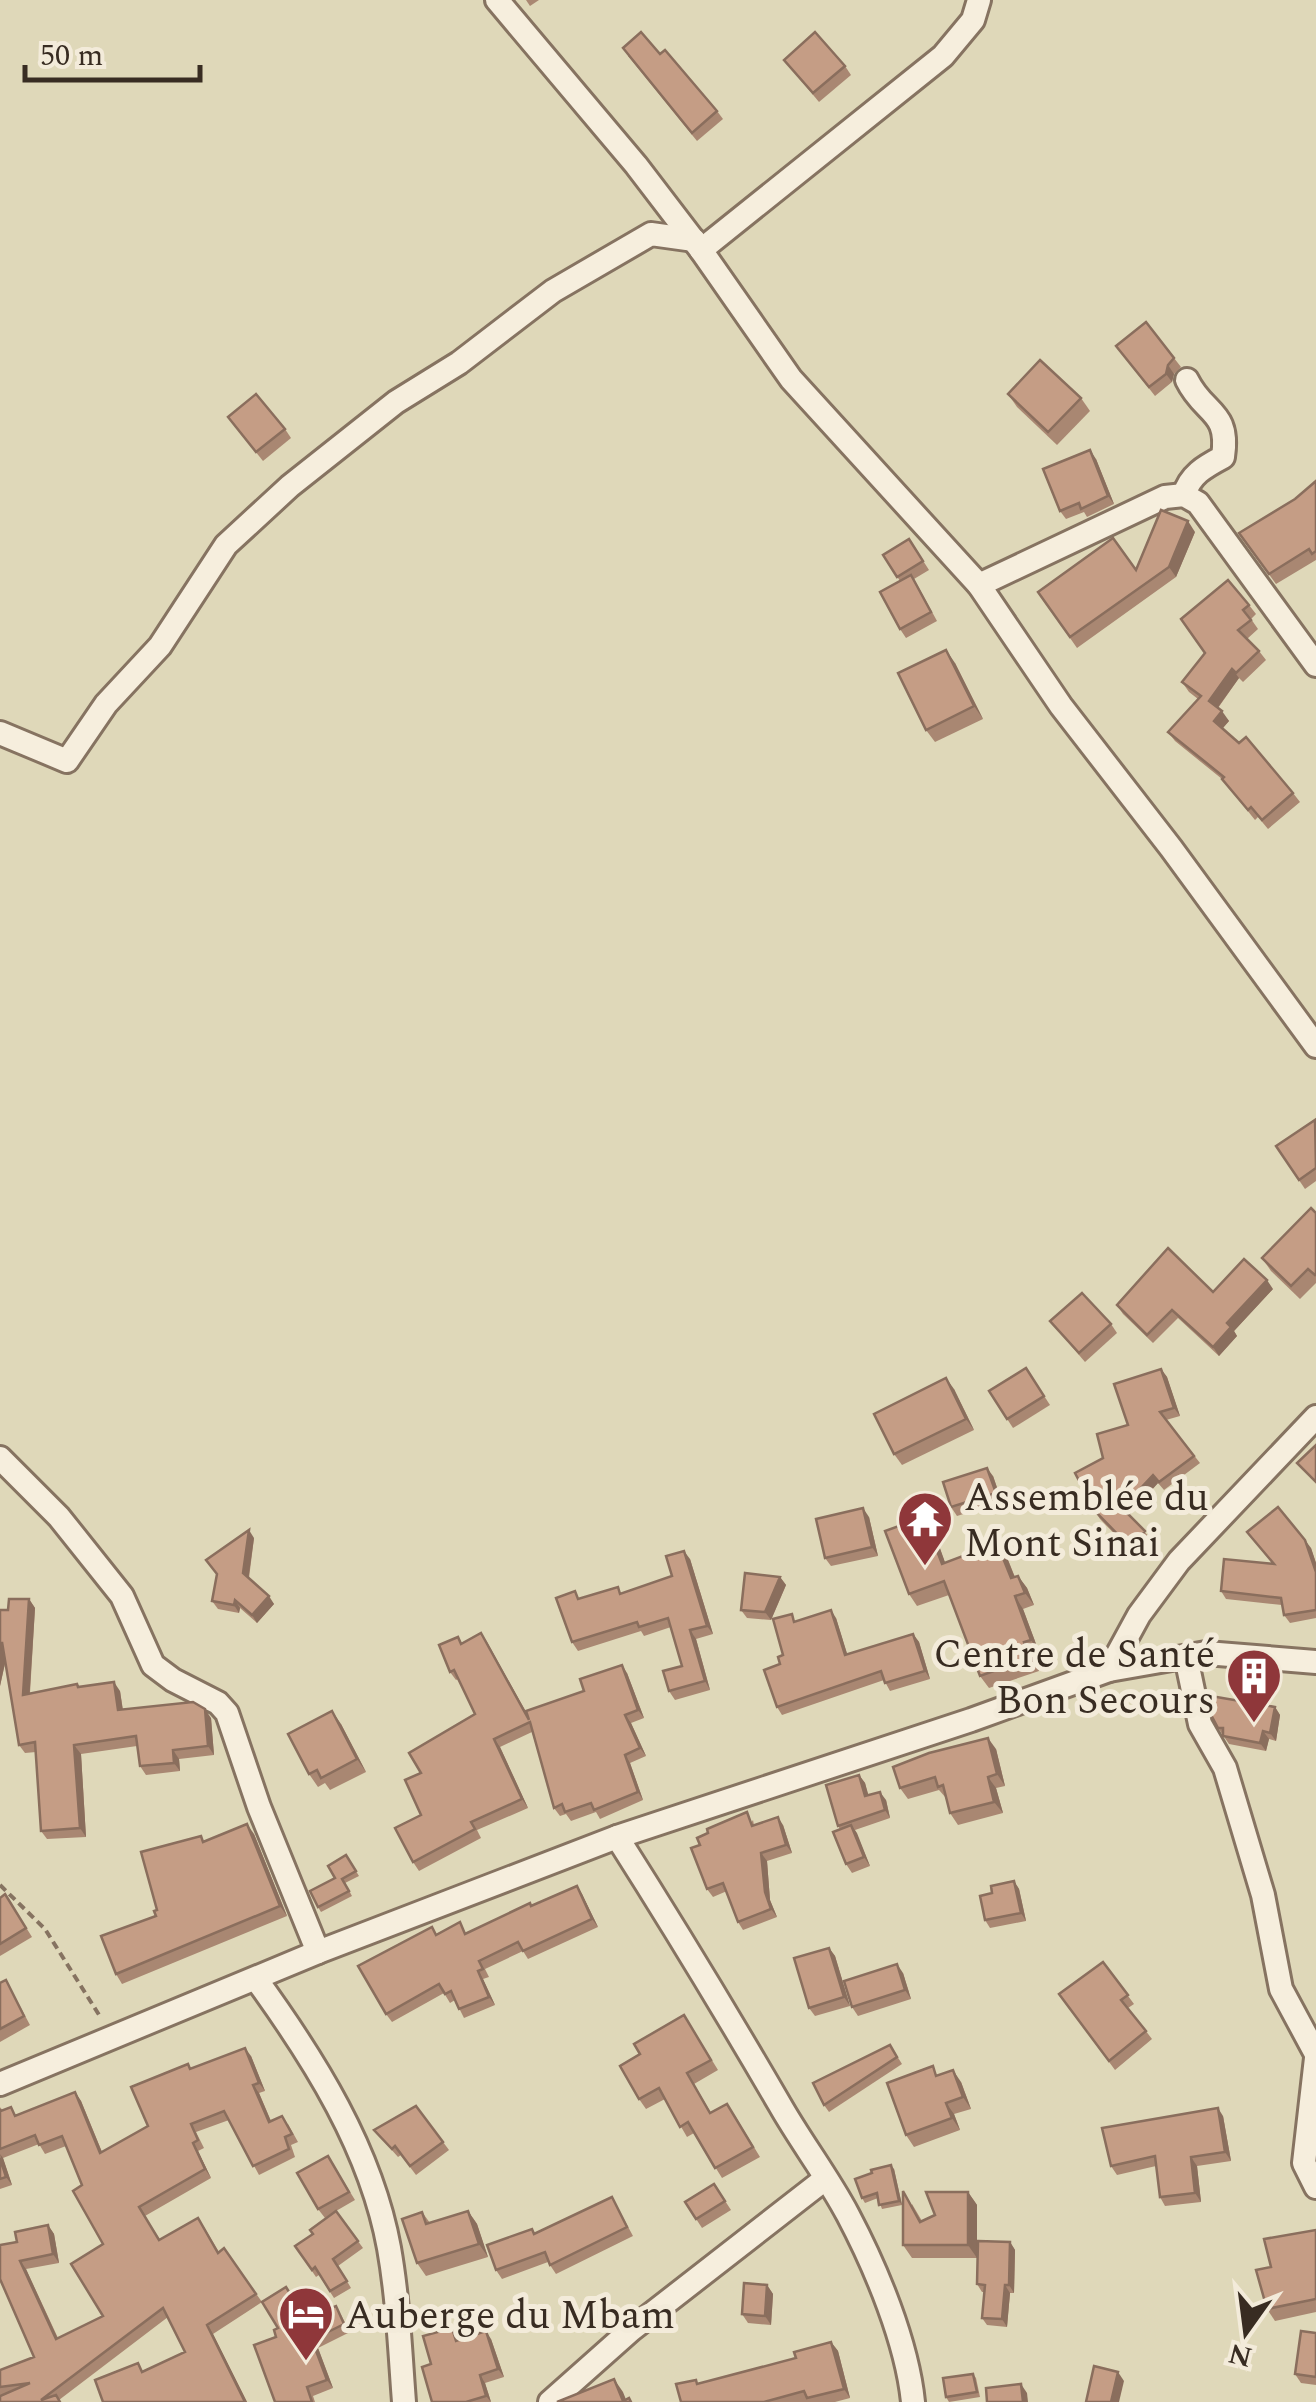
<svg xmlns="http://www.w3.org/2000/svg" width="1316" height="2402" font-family="Spectral,serif">
	<style>
		.farmland { fill: #dfd8b9 }
		.lines { fill: none; stroke-linecap: round; stroke-linejoin: round }
		.minor-casing { stroke: #867361; stroke-width: 28 }
		.path { stroke: #867361; stroke-width: 4; stroke-dasharray: 8 5; stroke-linecap: butt }
		.minor { stroke: #f6eedd; stroke-width: 22 }
		.wall { fill: #a98772 }
		.shaded-wall { fill: #8a6e5d }
		.building { fill: #c59d85; stroke: #8a6e5d; stroke-width: 2.5 }
		.labels { text-anchor: middle; stroke-width: 10; stroke-linejoin: round; paint-order: stroke }
		.poi-label { font-size: 40px; fill: #382c22; stroke: #f3ebda; text-anchor: start }
	</style>
	<rect width="100%" height="100%" fill="#ebe0cb"/>
	<rect class="farmland" x="0" y="0" width="1316" height="2402"/>
	<g class="lines">
		<g class="minor-casing">
			<g id="minor">
				<polyline points="497,0 636,165 701,250 791,379 979,585 1061,706 1171,848 1316,1046"/>
				<polyline points="701,250 943,56 973,20 979,0"/>
				<path d="M1184 495C1190 475 1204 467 1223 457 1230 410 1204 415 1187 380"/>
				<polyline points="979,585 1165,497 1184,495 1198,503 1316,665"/>
				<polyline points="0,733 67,761 106,704 160,646 226,545 290,486 396,402 459,363 553,291 651,234 694,240"/>
				<polyline points="0,1458 59,1517 122,1596 153,1665 173,1680 218,1703 227,1713 259,1807 318,1952"/>
				<polyline points="1186,1657 1200,1724 1225,1768 1263,1895 1281,1989 1316,2054"/>
				<polyline points="1109,1670 1139,1615 1179,1561 1316,1417"/>
				<path d="M617 1837C673 1925 727 2014 780 2105 801 2142 828 2177 848 2215 876 2268 907 2342 913 2402"/>
				<path d="M256 1979C314 2059 371 2149 389 2248 398 2299 400 2350 404 2402"/>
				<polyline points="1316,2058 1304,2163 1316,2187"/>
				<polyline points="0,2084 318,1952 617,1837 971,1720 1109,1670 1206,1653 1316,1662"/>
				<polyline points="550,2402 631,2330 825,2179"/>
			</g>
		</g>
		<polyline class="path" points="0,1885 45,1929 101,2018"/>
		<use href="#minor" class="minor"/>
	</g>
	<g class="wall">
		<polygon points="526,0 539,0 530,6"/>
		<polygon points="660,54 717,111 723,119 697,141 628,56"/>
		<polygon points="784,60 845,66 851,75 819,102"/>
		<polygon points="1122,354 1174,358 1181,367 1174,374 1172,382 1155,396"/>
		<polygon points="1008,394 1081,398 1090,411 1057,445 1017,407"/>
		<polygon points="228,417 285,429 291,438 263,461"/>
		<polygon points="1096,459 1114,504 1087,517 1084,512 1066,519 1060,511"/>
		<polygon points="1316,481 1316,560 1276,584 1239,533 1295,499"/>
		<polygon points="1195,532 1176,577 1077,648 1038,592 1136,570"/>
		<polygon points="909,539 929,570 914,579 937,621 906,638 900,629 900,581 883,555"/>
		<polygon points="1249,605 1256,614 1251,619 1258,629 1247,639 1259,651 1266,660 1243,682 1239,678 1218,708 1229,721 1223,728 1293,793 1300,802 1268,829 1258,817 1255,820 1222,779 1175,741 1168,732 1198,699 1189,692 1182,682 1205,653 1181,619"/>
		<polygon points="955,663 983,719 935,742 926,730"/>
		<polygon points="1316,1122 1316,1181 1305,1189 1276,1146"/>
		<polygon points="1316,1213 1316,1283 1300,1299 1271,1271 1262,1258"/>
		<polygon points="1273,1289 1234,1331 1237,1336 1219,1356 1178,1318 1153,1343 1123,1314 1117,1305"/>
		<polygon points="1050,1321 1111,1324 1117,1333 1085,1362"/>
		<polygon points="1026,1368 1050,1405 1013,1428 989,1391"/>
		<polygon points="1161,1369 1167,1377 1180,1416 1166,1420 1200,1463 1164,1490 1158,1483 1129,1515 1151,1539 1135,1555 1100,1519 1095,1511 1103,1458 1128,1425"/>
		<polygon points="954,1389 974,1430 902,1465 894,1454"/>
		<polygon points="993,1476 1002,1502 957,1516 951,1507"/>
		<polygon points="869,1517 878,1556 831,1566 825,1558"/>
		<polygon points="933,1529 945,1563 997,1543 1006,1555 1015,1577 1018,1576 1027,1588 1034,1605 1023,1609 1039,1652 1033,1654 1039,1671 989,1688 980,1676 949,1595 917,1606 909,1594"/>
		<polygon points="1247,1532 1311,1548 1316,1563 1316,1618 1290,1623 1284,1615 1282,1605 1226,1599 1221,1591 1273,1564"/>
		<polygon points="254,1538 249,1578 274,1604 257,1623 240,1608 239,1613 218,1609 212,1601"/>
		<polygon points="690,1559 713,1634 696,1639 710,1690 675,1700 669,1691 682,1666 671,1627 644,1636 641,1631 578,1651 572,1642 622,1593 672,1576"/>
		<polygon points="780,1577 786,1585 771,1620 747,1618 741,1610"/>
		<polygon points="29,1599 35,1608 30,1693 77,1684 79,1687 120,1691 123,1710 211,1718 214,1755 179,1759 180,1771 146,1775 140,1766 137,1746 81,1754 86,1837 47,1839 41,1831 36,1752 25,1753 19,1745 5,1663 0,1686 0,1610 8,1610"/>
		<polygon points="836,1618 847,1654 913,1634 919,1642 930,1679 890,1691 884,1680 782,1715 777,1707 780,1664 797,1621"/>
		<polygon points="481,1633 528,1715 627,1673 644,1718 631,1723 646,1756 630,1763 643,1800 600,1819 596,1812 571,1821 566,1814 560,1816 554,1808 532,1732 500,1747 528,1808 477,1830 481,1838 419,1871 413,1862 421,1815 421,1773 475,1714 458,1679 456,1680 450,1672 458,1637 462,1643"/>
		<polygon points="1275,1707 1280,1715 1276,1741 1269,1739 1266,1751 1229,1744 1218,1728"/>
		<polygon points="341,1724 366,1772 330,1790 325,1783 318,1787 309,1774"/>
		<polygon points="996,1749 1005,1786 996,1788 1003,1813 958,1825 950,1813 946,1798 939,1790 908,1799 900,1788"/>
		<polygon points="859,1775 865,1783 868,1795 886,1800 890,1818 855,1830 870,1866 852,1873 846,1864 840,1829 838,1826"/>
		<polygon points="753,1820 754,1825 783,1825 792,1853 767,1861 770,1900 777,1917 743,1930 738,1922 727,1891 713,1897 707,1889"/>
		<polygon points="254,1834 287,1916 122,1984 116,1974 156,1916 157,1910 205,1841"/>
		<polygon points="346,1855 359,1876 345,1883 352,1896 321,1912 318,1907"/>
		<polygon points="1014,1881 1019,1889 1026,1921 990,1928 985,1920"/>
		<polygon points="577,1886 582,1894 598,1927 528,1959 523,1951 485,1969 489,1977 483,1979 495,2005 464,2018 455,2000 450,2003 444,1993 392,2022 386,2014 437,1934 467,1933"/>
		<polygon points="5,1894 32,1937 0,1956 0,1898"/>
		<polygon points="829,1948 835,1956 850,2006 815,2016 809,2008"/>
		<polygon points="1103,1962 1134,2004 1128,2008 1152,2039 1115,2070 1059,1994"/>
		<polygon points="903,1973 911,1999 858,2016 852,2007"/>
		<polygon points="6,1980 30,2025 0,2042 0,1983"/>
		<polygon points="684,2015 718,2070 694,2084 711,2113 734,2114 760,2157 722,2178 694,2133 687,2137 665,2099 646,2109 639,2099 640,2054"/>
		<polygon points="890,2045 902,2064 829,2112 824,2105"/>
		<polygon points="251,2056 265,2091 259,2093 271,2121 288,2124 298,2142 291,2145 295,2157 259,2175 229,2120 196,2132 204,2148 198,2151 211,2178 145,2216 160,2240 204,2227 219,2252 224,2248 262,2302 213,2334 247,2402 103,2402 144,2371 185,2352 168,2317 59,2400 61,2402 0,2402 0,2370 34,2357 17,2242 48,2225 54,2234 59,2263 26,2269 58,2338 103,2316 103,2244 82,2185 66,2146 45,2154 39,2144 3,2158 12,2185 0,2189 0,2107 2,2111 17,2115 75,2092 81,2101 102,2152 148,2126 191,2068"/>
		<polygon points="939,2075 961,2082 971,2109 954,2114 960,2130 914,2147 906,2135"/>
		<polygon points="416,2106 449,2150 416,2175 401,2155 398,2157 374,2130"/>
		<polygon points="1223,2116 1231,2161 1197,2166 1201,2202 1165,2206 1160,2197 1156,2166 1117,2175 1111,2166"/>
		<polygon points="328,2156 355,2200 336,2211 363,2248 338,2266 351,2288 334,2298 319,2275 316,2277 295,2246 313,2234 334,2212 325,2218 318,2209"/>
		<polygon points="894,2169 902,2205 882,2209 878,2198 865,2203 862,2198"/>
		<polygon points="714,2184 731,2210 702,2228 685,2202"/>
		<polygon points="968,2192 977,2205 977,2258 912,2258 903,2245 912,2204 922,2221 935,2215"/>
		<polygon points="612,2197 633,2236 556,2274 548,2262 502,2279 496,2270 532,2229 536,2234"/>
		<polygon points="468,2211 477,2224 488,2257 426,2276 417,2263 422,2212 430,2223"/>
		<polygon points="1316,2230 1316,2312 1275,2321 1267,2309 1271,2267"/>
		<polygon points="1010,2242 1015,2250 1014,2293 1010,2293 1007,2327 987,2325 982,2318 985,2292 982,2292 977,2284"/>
		<polygon points="767,2285 773,2294 771,2325 748,2323 742,2314"/>
		<polygon points="341,2315 350,2332 318,2348 333,2388 313,2396 315,2402 275,2402 276,2337 305,2318"/>
		<polygon points="1316,2333 1316,2385 1301,2383 1295,2374"/>
		<polygon points="457,2336 459,2340 491,2339 504,2377 485,2383 491,2402 432,2402 431,2364"/>
		<polygon points="831,2342 838,2351 850,2398 835,2402 681,2402 699,2384 796,2358"/>
		<polygon points="973,2374 976,2378 980,2397 949,2402 946,2397"/>
	</g>
	<g class="shaded-wall">
		<polygon points="1168,365 1174,374 1172,382 1166,374"/>
		<polygon points="1090,450 1096,459 1114,504 1108,496"/>
		<polygon points="1188,521 1195,532 1176,577 1169,567"/>
		<polygon points="946,650 955,663 983,719 974,706"/>
		<polygon points="1232,669 1239,678 1216,710 1209,701"/>
		<polygon points="1222,711 1229,721 1221,730 1214,721"/>
		<polygon points="1267,1280 1273,1289 1234,1331 1237,1336 1219,1356 1213,1347 1227,1323"/>
		<polygon points="1161,1369 1167,1377 1180,1416 1174,1408"/>
		<polygon points="946,1378 954,1389 974,1430 966,1419"/>
		<polygon points="987,1468 993,1476 1002,1502 996,1493"/>
		<polygon points="1153,1475 1158,1483 1128,1516 1122,1508"/>
		<polygon points="863,1508 869,1517 878,1556 872,1547"/>
		<polygon points="924,1517 933,1529 950,1576 942,1564"/>
		<polygon points="249,1530 254,1538 248,1581 243,1573"/>
		<polygon points="1305,1540 1311,1548 1316,1563 1316,1572"/>
		<polygon points="997,1543 1006,1555 1020,1591 1011,1578"/>
		<polygon points="684,1551 690,1559 713,1634 707,1626"/>
		<polygon points="1018,1576 1027,1588 1034,1605 1025,1593"/>
		<polygon points="780,1577 786,1585 771,1620 765,1612"/>
		<polygon points="269,1596 274,1604 257,1623 252,1615"/>
		<polygon points="1015,1596 1023,1609 1039,1652 1031,1640"/>
		<polygon points="29,1599 35,1608 29,1703 23,1695"/>
		<polygon points="235,1600 240,1608 239,1613 234,1605"/>
		<polygon points="831,1610 836,1618 850,1663 845,1655"/>
		<polygon points="690,1630 696,1639 710,1690 705,1681"/>
		<polygon points="481,1633 487,1642 535,1729 529,1720"/>
		<polygon points="913,1634 919,1642 930,1679 925,1671"/>
		<polygon points="2,1642 8,1650 0,1686 0,1650"/>
		<polygon points="1024,1642 1033,1654 1039,1671 1030,1658"/>
		<polygon points="622,1665 627,1673 644,1718 638,1710"/>
		<polygon points="114,1682 120,1691 124,1719 118,1710"/>
		<polygon points="1275,1707 1280,1715 1276,1741 1270,1733"/>
		<polygon points="205,1709 211,1718 214,1755 208,1746"/>
		<polygon points="332,1711 341,1724 366,1772 357,1759"/>
		<polygon points="625,1715 631,1723 646,1756 640,1748"/>
		<polygon points="1263,1731 1269,1739 1266,1751 1260,1743"/>
		<polygon points="988,1738 996,1749 1005,1786 997,1774"/>
		<polygon points="494,1739 500,1747 528,1808 522,1799"/>
		<polygon points="74,1745 81,1754 86,1837 80,1828"/>
		<polygon points="173,1750 179,1759 180,1771 174,1763"/>
		<polygon points="625,1755 630,1763 643,1800 638,1792"/>
		<polygon points="859,1775 865,1783 871,1804 865,1796"/>
		<polygon points="988,1777 996,1788 1003,1813 994,1802"/>
		<polygon points="880,1792 886,1800 890,1818 885,1810"/>
		<polygon points="778,1817 783,1825 792,1853 786,1845"/>
		<polygon points="247,1824 254,1834 287,1916 280,1906"/>
		<polygon points="851,1825 857,1833 870,1866 864,1857"/>
		<polygon points="761,1853 767,1861 770,1900 777,1917 771,1909 765,1892"/>
		<polygon points="1014,1881 1019,1889 1026,1921 1021,1913"/>
		<polygon points="577,1886 582,1894 598,1927 592,1919"/>
		<polygon points="829,1948 835,1956 850,2006 844,1997"/>
		<polygon points="897,1964 903,1973 911,1999 905,1990"/>
		<polygon points="478,1971 483,1979 495,2005 489,1997"/>
		<polygon points="245,2048 251,2056 265,2091 259,2083"/>
		<polygon points="953,2070 961,2082 971,2109 963,2097"/>
		<polygon points="253,2085 259,2093 275,2131 269,2122"/>
		<polygon points="75,2092 81,2101 106,2162 100,2153"/>
		<polygon points="946,2103 954,2114 960,2130 952,2118"/>
		<polygon points="1218,2108 1223,2116 1231,2161 1225,2152"/>
		<polygon points="193,2143 198,2151 211,2178 205,2169"/>
		<polygon points="0,2154 3,2158 12,2185 6,2177"/>
		<polygon points="1191,2157 1197,2166 1201,2202 1195,2193"/>
		<polygon points="891,2165 894,2169 902,2205 899,2201"/>
		<polygon points="968,2192 977,2205 977,2258 968,2245"/>
		<polygon points="468,2211 477,2224 488,2257 479,2244"/>
		<polygon points="48,2225 54,2234 59,2263 53,2254"/>
		<polygon points="1010,2242 1015,2250 1014,2293 1009,2285"/>
		<polygon points="20,2261 26,2269 62,2348 56,2339"/>
		<polygon points="767,2285 773,2294 771,2325 765,2316"/>
		<polygon points="1005,2285 1010,2293 1007,2327 1002,2319"/>
		<polygon points="207,2325 213,2334 247,2402 245,2402"/>
		<polygon points="486,2331 491,2339 504,2377 498,2369"/>
		<polygon points="312,2340 318,2348 333,2388 327,2380"/>
		<polygon points="831,2342 838,2351 850,2398 844,2389"/>
		<polygon points="1118,2372 1124,2381 1119,2402 1111,2402"/>
		<polygon points="480,2375 485,2383 491,2402 486,2396"/>
		<polygon points="614,2379 623,2392 627,2402 623,2402"/>
		<polygon points="1021,2384 1027,2393 1028,2402 1023,2402"/>
	</g>
	<g class="building">
		<polygon points="641,32 660,54 665,50 717,111 692,133 623,48"/>
		<polygon points="815,32 845,66 813,93 784,60"/>
		<polygon points="1146,322 1174,358 1168,365 1166,374 1149,387 1116,346"/>
		<polygon points="1040,360 1081,398 1048,432 1008,394"/>
		<polygon points="256,394 285,429 256,452 228,417"/>
		<polygon points="1090,450 1108,496 1081,509 1079,503 1060,511 1043,469"/>
		<polygon points="1316,481 1316,551 1312,554 1309,549 1269,574 1239,533 1295,499"/>
		<polygon points="1161,510 1188,521 1169,567 1070,637 1038,592 1113,538 1136,570"/>
		<polygon points="909,539 923,561 897,577 883,555"/>
		<polygon points="911,575 931,612 900,629 880,592"/>
		<polygon points="1228,580 1249,605 1243,610 1251,620 1238,630 1259,651 1236,673 1232,669 1209,701 1222,711 1214,721 1239,743 1246,737 1293,793 1262,820 1251,807 1248,810 1222,779 1224,777 1168,732 1201,696 1182,682 1205,653 1181,619"/>
		<polygon points="946,650 974,706 926,730 898,673"/>
		<polygon points="1315,1120 1316,1168 1299,1180 1276,1146"/>
		<polygon points="1311,1208 1316,1213 1316,1274 1315,1275 1308,1269 1291,1286 1262,1258"/>
		<polygon points="1168,1248 1213,1292 1244,1259 1267,1280 1227,1323 1231,1327 1213,1347 1172,1310 1147,1335 1117,1305"/>
		<polygon points="1082,1293 1111,1324 1079,1353 1050,1321"/>
		<polygon points="1026,1368 1044,1396 1007,1419 989,1391"/>
		<polygon points="1161,1369 1174,1408 1160,1412 1194,1456 1159,1482 1153,1475 1122,1508 1145,1531 1130,1547 1095,1511 1075,1473 1103,1458 1097,1434 1128,1425 1114,1384"/>
		<polygon points="946,1378 966,1419 894,1454 874,1414"/>
		<polygon points="1316,1445 1316,1482 1297,1463"/>
		<polygon points="987,1468 996,1493 951,1507 943,1482"/>
		<polygon points="1278,1507 1305,1540 1316,1572 1316,1610 1284,1615 1281,1598 1221,1591 1224,1559 1274,1564 1247,1532"/>
		<polygon points="863,1508 872,1547 825,1558 816,1519"/>
		<polygon points="924,1517 942,1564 997,1543 1011,1578 1018,1576 1025,1593 1015,1596 1031,1640 1024,1642 1030,1658 980,1676 944,1581 909,1594 885,1531"/>
		<polygon points="249,1530 243,1573 269,1596 252,1615 235,1600 234,1605 212,1601 217,1574 206,1560"/>
		<polygon points="684,1551 707,1626 690,1630 705,1681 669,1691 663,1671 682,1666 668,1618 639,1627 637,1622 572,1642 556,1598 575,1591 578,1599 618,1587 620,1594 672,1576 666,1556"/>
		<polygon points="745,1573 780,1577 765,1612 741,1610"/>
		<polygon points="9,1599 29,1599 23,1695 77,1684 78,1687 114,1682 118,1710 193,1702 205,1709 208,1746 173,1750 174,1763 140,1766 136,1736 74,1745 80,1828 41,1831 35,1742 19,1745 2,1642 0,1650 0,1610 8,1610"/>
		<polygon points="831,1610 845,1655 913,1634 925,1671 885,1683 881,1671 777,1707 764,1670 780,1664 778,1657 783,1655 773,1619 792,1614 794,1622"/>
		<polygon points="481,1633 529,1720 526,1711 584,1691 580,1679 622,1665 638,1710 625,1715 640,1748 625,1755 638,1792 594,1810 591,1803 565,1812 562,1804 554,1808 530,1722 494,1739 522,1799 471,1822 475,1829 413,1862 395,1828 421,1815 405,1780 421,1773 409,1753 475,1714 454,1670 450,1672 439,1645 458,1637 461,1644"/>
		<polygon points="1205,1695 1275,1707 1270,1733 1263,1731 1260,1743 1223,1736 1223,1728 1218,1728 1209,1711"/>
		<polygon points="332,1711 357,1759 321,1778 317,1770 309,1774 288,1734"/>
		<polygon points="988,1738 997,1774 988,1777 994,1802 950,1813 943,1785 938,1787 935,1777 900,1788 893,1767 929,1753"/>
		<polygon points="859,1775 865,1796 880,1792 885,1810 838,1826 826,1785"/>
		<polygon points="747,1812 752,1826 778,1817 786,1845 761,1853 765,1892 771,1909 738,1922 723,1883 707,1889 691,1848 700,1845 697,1838 708,1833 707,1829"/>
		<polygon points="247,1824 280,1906 116,1974 101,1936 156,1916 154,1911 157,1910 141,1852 201,1836 203,1842"/>
		<polygon points="851,1825 864,1857 846,1864 833,1832"/>
		<polygon points="346,1855 356,1871 342,1879 349,1891 318,1907 310,1891 335,1878 328,1866"/>
		<polygon points="1014,1881 1021,1913 985,1920 980,1896 992,1893 991,1886"/>
		<polygon points="577,1886 592,1919 523,1951 518,1942 479,1961 483,1969 478,1971 489,1997 459,2009 451,1991 445,1994 439,1984 386,2014 358,1966 432,1927 436,1935 460,1922 465,1934 530,1903 531,1906"/>
		<polygon points="5,1894 26,1928 0,1944 0,1898"/>
		<polygon points="829,1948 844,1997 809,2008 794,1958"/>
		<polygon points="1103,1962 1128,1995 1121,2000 1146,2031 1109,2061 1059,1994"/>
		<polygon points="897,1964 905,1990 852,2007 844,1981"/>
		<polygon points="6,1980 24,2016 0,2029 0,1983"/>
		<polygon points="684,2015 711,2060 687,2073 710,2113 727,2104 753,2147 715,2168 688,2122 680,2127 659,2088 639,2099 620,2066 640,2054 634,2044"/>
		<polygon points="890,2045 897,2057 824,2105 813,2083"/>
		<polygon points="245,2048 259,2083 253,2085 269,2122 282,2116 292,2134 285,2137 289,2149 253,2166 224,2111 191,2124 198,2140 193,2143 205,2169 139,2207 159,2240 198,2218 218,2253 224,2248 256,2294 207,2325 245,2402 103,2402 95,2380 138,2363 142,2372 185,2352 163,2308 41,2400 56,2395 60,2402 0,2402 0,2396 30,2383 0,2387 0,2370 34,2357 0,2279 0,2245 17,2242 15,2232 48,2225 53,2254 20,2261 56,2339 103,2316 71,2264 103,2244 73,2191 82,2185 62,2136 39,2145 35,2135 0,2149 0,2109 1,2111 11,2107 15,2116 75,2092 100,2153 148,2126 131,2087 188,2064 190,2069"/>
		<polygon points="933,2066 936,2076 953,2070 963,2097 946,2103 952,2118 906,2135 887,2083"/>
		<polygon points="416,2106 443,2142 410,2166 395,2146 392,2149 374,2130"/>
		<polygon points="1218,2108 1225,2152 1191,2157 1195,2193 1160,2197 1155,2156 1111,2166 1102,2128"/>
		<polygon points="328,2156 349,2192 318,2209 297,2173"/>
		<polygon points="0,2158 6,2177 0,2179"/>
		<polygon points="891,2165 899,2201 879,2205 877,2193 862,2198 855,2179 872,2173 871,2170"/>
		<polygon points="714,2184 725,2201 696,2219 685,2202"/>
		<polygon points="903,2191 920,2222 935,2215 926,2192 968,2192 968,2245 903,2245"/>
		<polygon points="612,2197 627,2227 550,2265 545,2252 496,2270 487,2245 532,2229 534,2234"/>
		<polygon points="336,2211 358,2241 333,2259 347,2281 330,2291 315,2267 312,2270 295,2246 313,2234 310,2230"/>
		<polygon points="468,2211 479,2244 417,2263 402,2219 422,2212 426,2224"/>
		<polygon points="1316,2230 1316,2299 1267,2309 1256,2270 1271,2267 1264,2239"/>
		<polygon points="978,2241 1010,2242 1009,2285 1005,2285 1002,2319 982,2318 985,2285 977,2284"/>
		<polygon points="744,2283 767,2285 765,2316 742,2314"/>
		<polygon points="286,2287 305,2318 336,2306 344,2324 312,2340 327,2380 307,2387 312,2402 275,2402 254,2345 276,2337 274,2330 278,2328 262,2302"/>
		<polygon points="452,2328 456,2341 486,2331 498,2369 480,2375 486,2396 466,2402 432,2402 422,2367 431,2364 423,2336"/>
		<polygon points="1301,2331 1316,2333 1316,2377 1295,2374"/>
		<polygon points="831,2342 844,2389 807,2398 804,2391 764,2402 681,2402 676,2384 696,2380 697,2384 796,2358 794,2352"/>
		<polygon points="1094,2366 1118,2372 1111,2402 1086,2402"/>
		<polygon points="973,2374 977,2392 946,2397 943,2378"/>
		<polygon points="614,2379 623,2401 629,2398 631,2402 557,2402"/>
		<polygon points="1021,2384 1023,2402 987,2402 986,2388"/>
	</g>
	<defs>
		<g id="temple-pin" transform="scale(2.875)"><path d="M0 17L-7.5 6A9.5 9.5 0 1 1 7.5 6Z" fill="#8f373a" stroke="#f3ebda"/><path d="M0-6L5-2H3V0L6.5 2.5H4V6H1.5V3h-3V6H-4V2.5H-6.5L-3 0V-2H-5Z" fill="#fff"/></g>
		<g id="building-pin" transform="scale(2.875)"><path d="M0 17L-7.5 6A9.5 9.5 0 1 1 7.5 6Z" fill="#8f373a" stroke="#f3ebda"/><path d="M-4-6H4V6H1V3H-1V6H-4ZM-2.5-4.3h1.7v1.8h-1.7ZM.8-4.3h1.7v1.8H.8ZM-2.5-1h1.7V.8h-1.7ZM.8-1h1.7V.8H.8Z" fill="#fff"/></g>
		<g id="hotel-pin" transform="scale(2.875)"><path d="M0 17L-7.5 6A9.5 9.5 0 1 1 7.5 6Z" fill="#8f373a" stroke="#f3ebda"/><path d="M-6-4.5h1.5V1H6V5H4.5V3h-9V5H-6ZM-4 0a1.8 1.8 0 1 1 3.6 0ZM.5 0V-2.5h3Q6-2.5 6 0Z" fill="#fff"/></g>
	</defs>
	<g fill-rule="evenodd">
		<use href="#temple-pin" x="925" y="1519"/>
		<use href="#building-pin" x="1254" y="1676"/>
		<use href="#hotel-pin" x="306" y="2314"/>
	</g>
	<g class="labels">
		<g class="poi-label">
			<text x="964" y="1510">Assemblée du<tspan x="964" dy="46">Mont Sinai</tspan></text>
			<text x="1215" y="1667" text-anchor="end">Centre de Santé<tspan x="1215" dy="46">Bon Secours</tspan></text>
			<text x="345" y="2328">Auberge du Mbam</text>
		</g>
	</g>
	<g transform="translate(1246 2332) rotate(194)" stroke="#f3ebda" stroke-width="8" paint-order="stroke">
	<path d="M0-8L18 38L0 25L-18 38Z" fill="#382c22"/>
	<text y="-15" font-size="28" font-weight="bold" text-anchor="middle" fill="#382c22">N</text>
	</g>
	<path d="M25 65v15h175v-15" fill="none" stroke="#382c22" stroke-width="5"/>
	<text x="40" y="65" font-size="30" fill="#382c22" stroke="#f3ebda" stroke-width="8" paint-order="stroke">50 m</text>
</svg>
